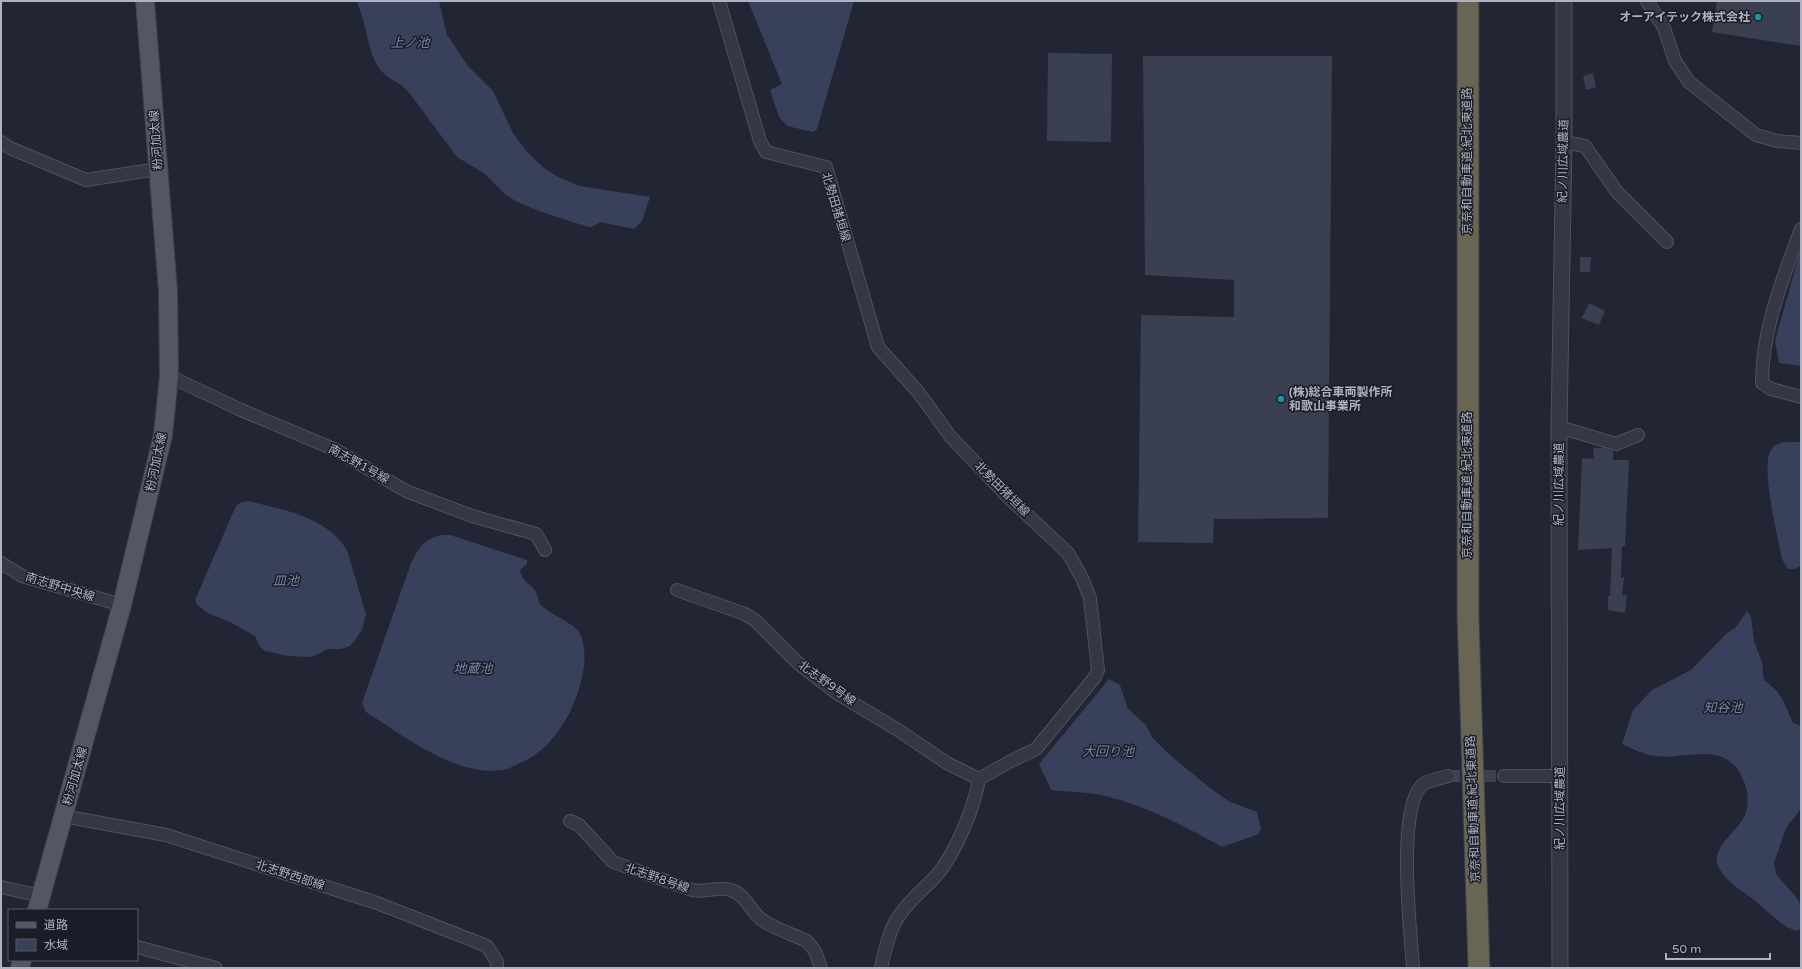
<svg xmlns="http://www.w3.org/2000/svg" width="1802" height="969" font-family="'Varela Round','Noto Sans JP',sans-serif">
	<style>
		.water { fill: #39405b }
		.building { fill: #3b4050 }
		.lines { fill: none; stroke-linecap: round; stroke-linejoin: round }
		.minor-tunnel { stroke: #3e414f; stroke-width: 12; stroke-dasharray: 12 6; stroke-linecap: butt }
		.minor-casing { stroke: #4f525f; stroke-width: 14 }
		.tertiary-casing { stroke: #4f525f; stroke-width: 17 }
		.primary-casing { stroke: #3e414d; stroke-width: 20 }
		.motorway-casing { stroke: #3c3f4b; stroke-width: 23 }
		.minor { stroke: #353844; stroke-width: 12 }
		.tertiary { stroke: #353844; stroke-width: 15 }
		.primary { stroke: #535664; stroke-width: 18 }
		.motorway { stroke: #696553; stroke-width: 21 }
		.culture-dot { fill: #0f9aa8; stroke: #1a1d28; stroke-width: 1.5 }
		.labels { text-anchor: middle; stroke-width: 3; stroke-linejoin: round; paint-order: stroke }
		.poi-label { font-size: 12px; font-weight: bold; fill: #afb2c1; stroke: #1a1d28; text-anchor: end }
		.street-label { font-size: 12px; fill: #afb2c1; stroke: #1a1d28 }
		.water-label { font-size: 13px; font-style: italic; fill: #7b84a6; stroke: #1a1d28 }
	</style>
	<rect width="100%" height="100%" fill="#222533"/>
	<g class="water">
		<path d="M356 1H439L447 35 468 66 493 91 513 133 526 151 545 169 558 177 580 186 650 197 642 221 634 229 601 222 591 227 585 226 539 211 517 202 505 194 485 174 457 157 407 90C399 82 386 78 380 69 367 53 367 21 356 1Z"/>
		<polygon points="748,1 854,1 817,129 813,132 787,126 779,117 770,90 782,84"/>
		<polygon points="1801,248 1801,366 1779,363 1775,341"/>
		<path d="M1790 442H1801V566L1794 569H1788L1782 559C1778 537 1760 467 1771 450 1775 443 1783 442 1790 442Z"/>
		<path d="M248 501C283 510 326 516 347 550L366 614 362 630 355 640 350 646 341 649H328L314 656 308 657 288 656 265 651 260 647 255 636 232 623 208 613 197 605 195 600 236 506 241 502Z"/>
		<path d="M441 535H450L527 560V564L520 570C522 580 527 582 534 589 538 593 537 600 541 605 551 616 577 623 581 636 590 660 580 690 570 712 560 731 545 751 526 760 518 764 511 768 503 770 456 777 404 736 366 712L362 703 411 563C419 548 424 539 441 535Z"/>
		<path d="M1747 611 1751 616 1754 641 1762 662 1764 680C1783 694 1784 703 1793 723L1801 726V809L1786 828 1774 863 1776 874 1799 901 1801 909V928L1796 931C1779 925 1767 910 1753 899 1741 890 1726 882 1719 868 1709 850 1735 833 1743 819 1749 809 1749 795 1745 784 1742 777 1739 769 1733 764 1712 745 1679 760 1656 756 1644 755 1633 749 1622 744L1633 710 1652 690 1691 670 1726 634 1736 627Z"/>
		<path d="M1109 679 1120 685 1128 709 1146 725 1152 737 1171 756 1210 788 1230 802 1257 812 1261 829 1259 834 1222 847C1186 827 1147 806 1106 796 1088 792 1069 792 1051 790L1039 764Z"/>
	</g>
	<g class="building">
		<polygon points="1717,1 1801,1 1801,46 1712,32"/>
		<polygon points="1048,53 1112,54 1111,142 1047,141"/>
		<polygon points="1143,56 1332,56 1328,518 1214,519 1213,543 1138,542 1141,315 1234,317 1234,280 1145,275"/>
		<polygon points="1593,73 1596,87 1586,90 1583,76"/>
		<polygon points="1580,257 1591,257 1590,272 1580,272"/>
		<polygon points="1589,303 1605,311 1599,325 1582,318"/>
		<polygon points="1593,448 1604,448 1613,451 1613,460 1629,460 1625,546 1622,547 1621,578 1624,577 1622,595 1627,595 1625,613 1608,610 1608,596 1610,596 1612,548 1578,550 1582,458 1594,459"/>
	</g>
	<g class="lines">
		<polyline class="minor-tunnel" points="1448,776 1504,776"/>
		<g class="minor-casing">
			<g id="minor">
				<path d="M719 1 760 141 766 152 826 167 878 347 919 393 950 436 1007 496 1068 553 1082 578 1090 598 1098 670 1095 677 1036 749 1011 761 979 779C974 808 956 853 936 876 923 890 907 902 897 919 888 933 885 952 881 968"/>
				<polyline points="1647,1 1664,28 1675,61 1689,82 1756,135 1777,141 1801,143"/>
				<polyline points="1,142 10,148 86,180 158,169"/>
				<polyline points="1564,142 1585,146 1617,192 1667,242"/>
				<path d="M1801 229C1783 278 1762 329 1762 383L1771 389 1801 397"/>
				<polyline points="169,376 241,410 336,450 406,491 472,516 536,534 545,550"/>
				<polyline points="1559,427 1616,444 1638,435"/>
				<polyline points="1,563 22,576 122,605"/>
				<polyline points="677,590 745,614 756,621 800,665 838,694 898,730 947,763 979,779"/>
				<polyline points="1504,776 1560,776"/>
				<polyline points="63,816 166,835 377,903 487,946 497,962 497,968"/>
				<path d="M570 821 579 825 613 862 692 890C705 893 717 886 731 890 746 895 750 911 762 920 775 929 792 934 807 941L815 951 821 968"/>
				<polyline points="1,887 41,896"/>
				<polyline points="137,947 216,968"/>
				<path d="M1413 968C1411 935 1395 801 1425 783 1431 780 1441 778 1448 776"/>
			</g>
		</g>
		<g class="tertiary-casing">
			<polyline id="tertiary" points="1560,968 1559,427 1564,142 1564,1"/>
		</g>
		<g class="primary-casing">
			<g id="primary">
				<polyline points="37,910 122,605 163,435 169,376 168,291 145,1"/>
				<polyline points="20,968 22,960"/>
			</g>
		</g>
		<g class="motorway-casing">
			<polyline id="motorway" points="1468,1 1468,616 1479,968"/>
		</g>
		<use href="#minor" class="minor"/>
		<use href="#tertiary" class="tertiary"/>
		<use href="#primary" class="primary"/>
		<use href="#motorway" class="motorway"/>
	</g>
	<g class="culture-dot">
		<circle cx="1758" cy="17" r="4"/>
		<circle cx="1281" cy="399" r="4"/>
	</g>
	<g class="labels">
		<g class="poi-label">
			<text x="1750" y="21">オーアイテック株式会社</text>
			<text x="1289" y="396" text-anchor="start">(株)総合車両製作所<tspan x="1289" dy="14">和歌山事業所</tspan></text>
		</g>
		<g class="street-label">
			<text transform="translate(156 140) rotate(-94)" y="4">粉河加太線</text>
			<text transform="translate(1467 161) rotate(-90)" y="4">京奈和自動車道;紀北東道路</text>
			<text transform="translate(1563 161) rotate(-89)" y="4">紀ノ川広域農道</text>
			<text transform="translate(836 207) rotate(73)" y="4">北勢田猪垣線</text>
			<text transform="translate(156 462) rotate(-78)" y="4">粉河加太線</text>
			<text transform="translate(359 464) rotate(29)" y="4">南志野1号線</text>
			<text transform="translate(1559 484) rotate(-90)" y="4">紀ノ川広域農道</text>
			<text transform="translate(1467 485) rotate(-90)" y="4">京奈和自動車道;紀北東道路</text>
			<text transform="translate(1002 489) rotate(45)" y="4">北勢田猪垣線</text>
			<text transform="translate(60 587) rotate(17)" y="4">南志野中央線</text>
			<text transform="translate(827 683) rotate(36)" y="4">北志野9号線</text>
			<text transform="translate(75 776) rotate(-74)" y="4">粉河加太線</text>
			<text transform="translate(1560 808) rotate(-90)" y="4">紀ノ川広域農道</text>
			<text transform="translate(1473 809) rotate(-92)" y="4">京奈和自動車道;紀北東道路</text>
			<text transform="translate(290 875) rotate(18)" y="4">北志野西部線</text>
			<text transform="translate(657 878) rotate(19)" y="4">北志野8号線</text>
		</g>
		<g class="water-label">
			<text x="410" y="47">上ノ池</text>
			<text x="286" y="585">皿池</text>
			<text x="473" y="673">地蔵池</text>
			<text x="1723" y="712">知谷池</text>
			<text x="1108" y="756">大回り池</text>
		</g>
	</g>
	<rect width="1802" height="969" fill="none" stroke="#afb2c1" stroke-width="4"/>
	<rect x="8" y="909" width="130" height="52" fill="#1a1d28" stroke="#565965"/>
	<rect x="16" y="922" width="20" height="6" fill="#535664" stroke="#565965"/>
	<text x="44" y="929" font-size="12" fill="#afb2c1">道路</text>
	<rect x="16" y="939" width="20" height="12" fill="#39405b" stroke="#565965"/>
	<text x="44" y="949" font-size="12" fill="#afb2c1">水域</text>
	<path d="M1666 953v6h104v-6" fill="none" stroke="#afb2c1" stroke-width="2"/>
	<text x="1672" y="953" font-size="12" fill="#afb2c1" stroke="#1a1d28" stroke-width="3" paint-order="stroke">50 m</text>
</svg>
